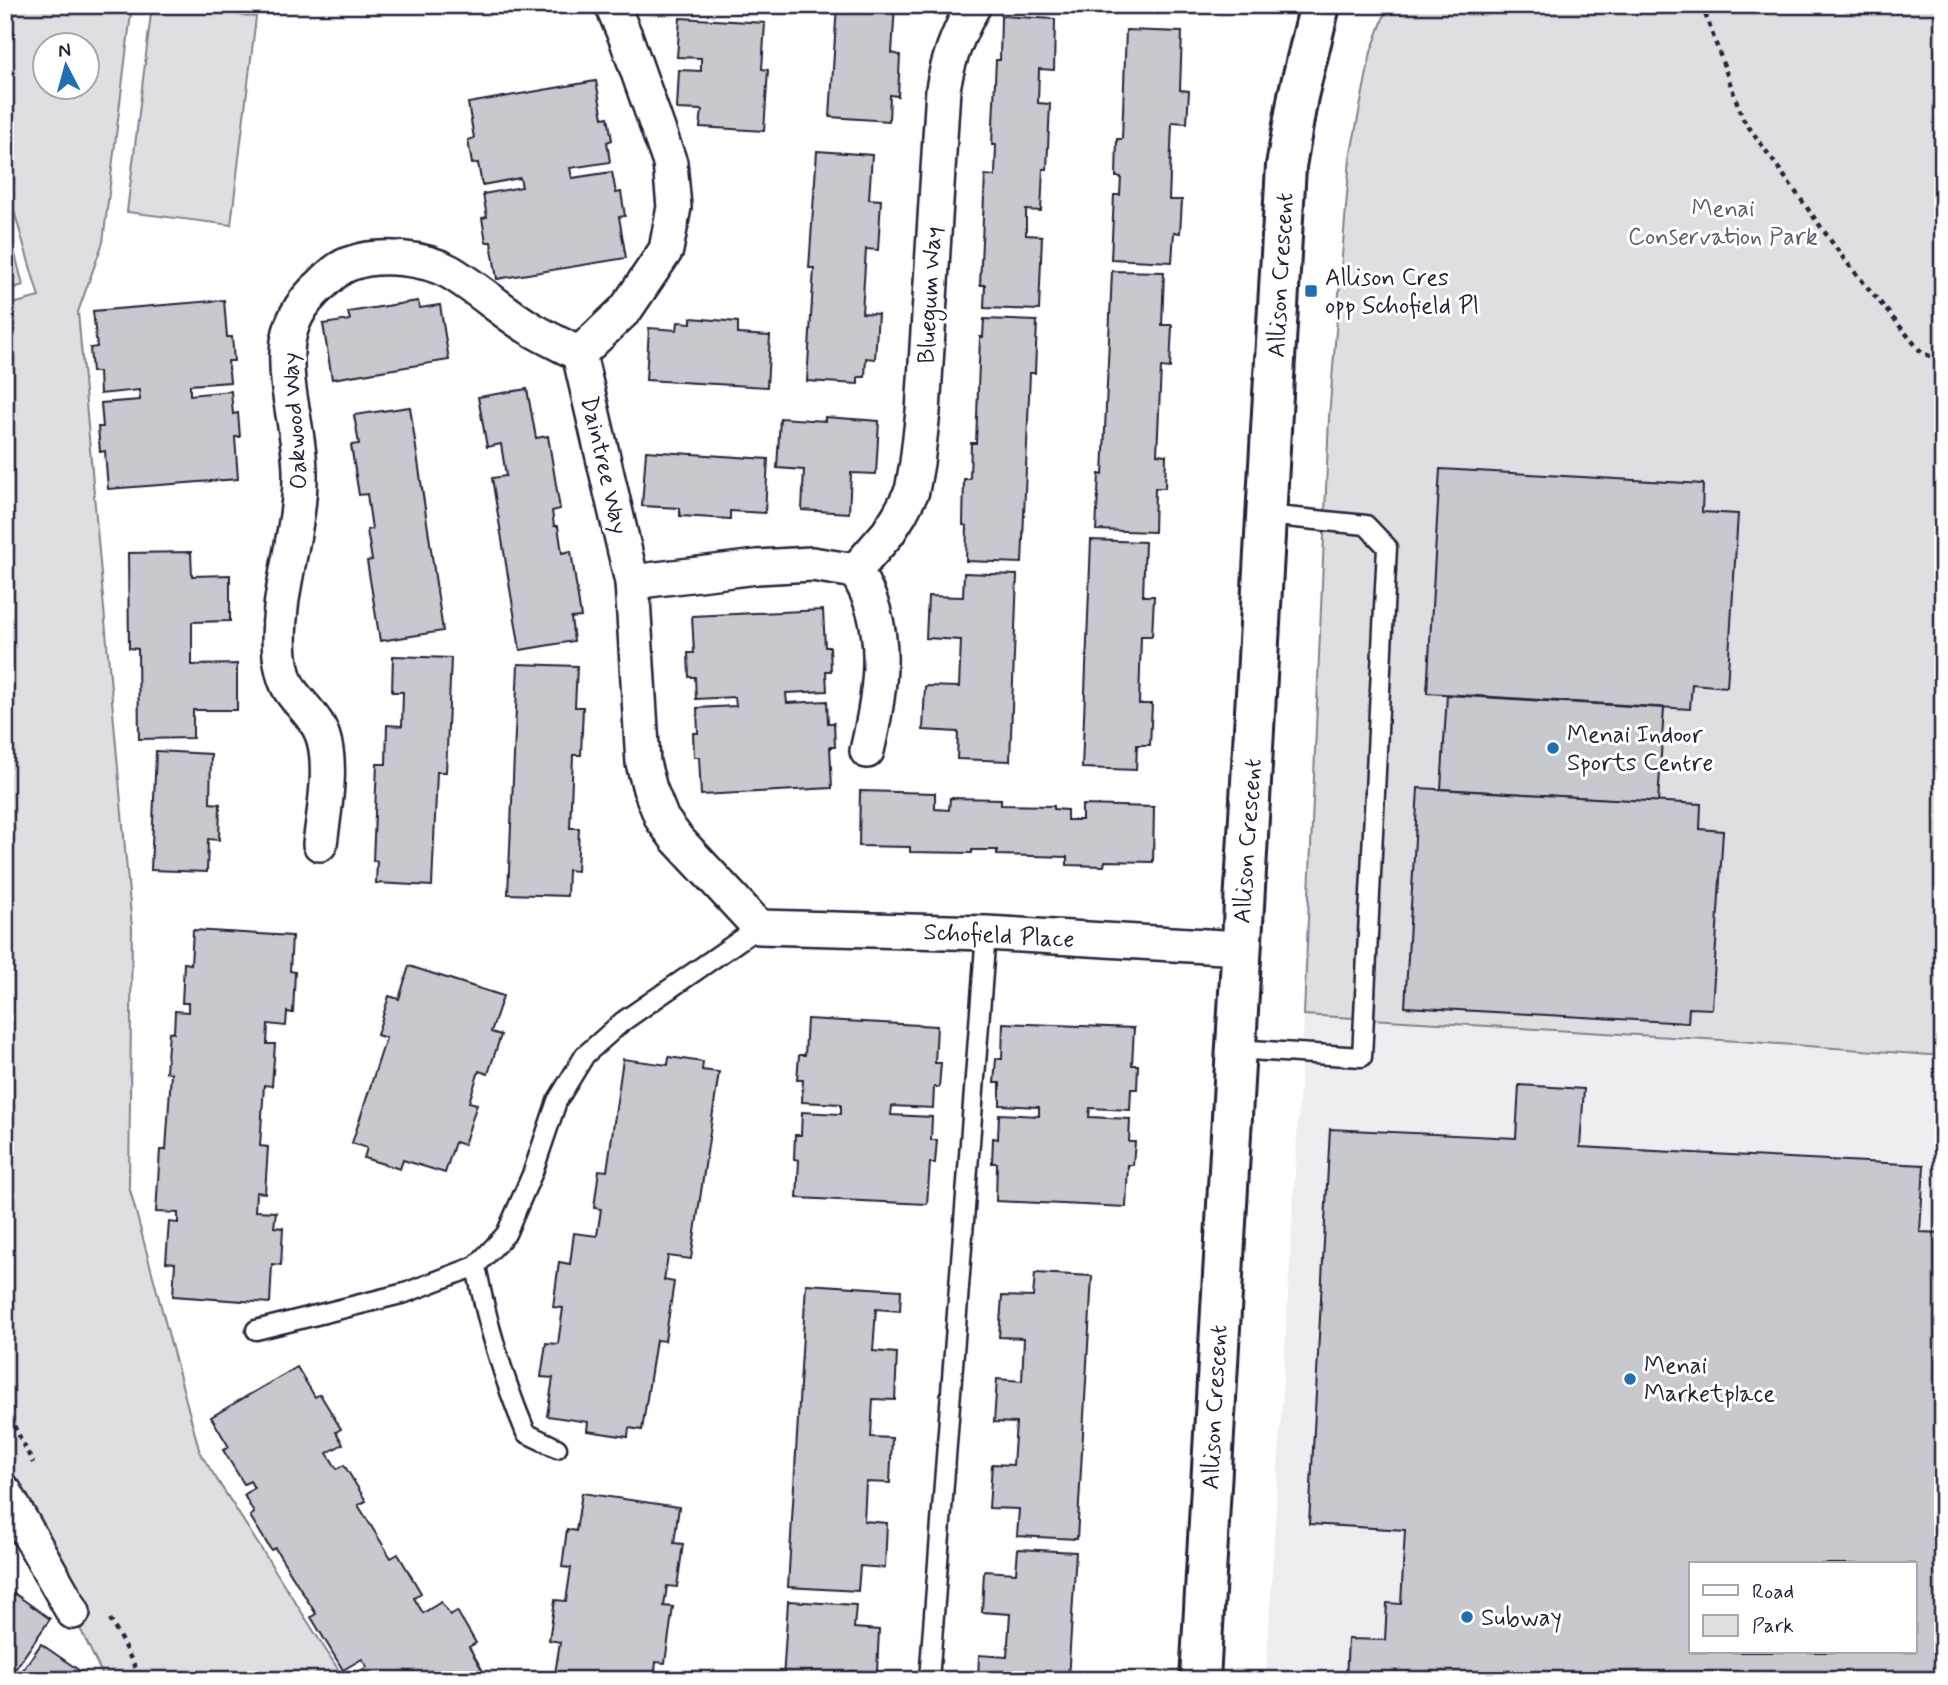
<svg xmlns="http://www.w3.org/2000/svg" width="1948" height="1685" font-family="Mynerve,sans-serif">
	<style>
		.built { fill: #eeeef1; fill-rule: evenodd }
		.green { fill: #dfdfe2; stroke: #80808e; stroke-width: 2; fill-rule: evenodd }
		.building { fill: #c8c8cf; stroke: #22223b; stroke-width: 2; fill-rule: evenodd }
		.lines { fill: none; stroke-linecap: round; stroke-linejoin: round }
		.lane-casing { stroke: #22223b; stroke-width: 23 }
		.street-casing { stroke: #22223b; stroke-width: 38 }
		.secondary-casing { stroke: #22223b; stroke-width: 44 }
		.path { stroke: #22223b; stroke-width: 4.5; stroke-dasharray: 5 5; stroke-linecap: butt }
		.lane { stroke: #fff; stroke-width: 18 }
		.street { stroke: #fff; stroke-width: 33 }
		.secondary { stroke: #fff; stroke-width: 38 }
		.poi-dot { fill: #1f6fb2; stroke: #fff; stroke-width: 2.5 }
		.labels { text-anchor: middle; stroke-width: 6; stroke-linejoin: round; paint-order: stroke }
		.park-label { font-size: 24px; fill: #5b5b6d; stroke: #fff }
		.street-label { font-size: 24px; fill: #22223b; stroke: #fff }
		.poi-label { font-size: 24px; fill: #22223b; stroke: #fff; text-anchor: start }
	</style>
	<rect width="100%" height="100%" fill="#fff"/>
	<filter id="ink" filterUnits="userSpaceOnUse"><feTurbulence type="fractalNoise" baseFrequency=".0143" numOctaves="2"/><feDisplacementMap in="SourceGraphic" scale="14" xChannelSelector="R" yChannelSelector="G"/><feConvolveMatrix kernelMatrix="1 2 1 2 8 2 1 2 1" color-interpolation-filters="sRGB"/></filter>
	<g filter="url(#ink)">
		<path class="built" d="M1304 1015 1738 1041 1943 1056V1680H1266ZM1691 1564H1915V1652H1691Z"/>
		<g class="green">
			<path d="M5 5H132L103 242 78 312 132 928 129 1186 200 1453 345 1680H105L5 1473V306L39 297 5 180ZM46 46H88V88H46Z"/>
			<polygon points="152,5 256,17 231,225 127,212"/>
			<polygon points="1388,5 1943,5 1943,1056 1738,1041 1304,1015 1329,417 1350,158 1371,52"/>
			<polygon points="5,215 23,285 5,291"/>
		</g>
		<g class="building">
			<polygon points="837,5 895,5 892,53 900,55 898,96 890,95 889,121 830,117"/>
			<polygon points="1001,16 1055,19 1054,70 1039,69 1038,103 1050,104 1047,169 1043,169 1041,211 1026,210 1026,235 1042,236 1039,310 984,308 985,285 980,285 985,175 995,176 996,145 992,145 996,60 1000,60"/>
			<polygon points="680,18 765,23 762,69 768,70 764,131 700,127 702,110 677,109 679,70 701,71 701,58 677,57"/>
			<polygon points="1126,30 1182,32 1180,90 1189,91 1187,123 1172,122 1169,200 1182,200 1180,233 1174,232 1172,262 1111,259 1114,195 1120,195 1121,177 1116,177 1117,139 1122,139"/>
			<polygon points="596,81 603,118 608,117 612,140 607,142 610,162 570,168 572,178 612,172 616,193 621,192 625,216 619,217 626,258 497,279 491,242 486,242 482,218 487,217 483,194 522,187 520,178 482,185 478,163 472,164 468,140 474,138 468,103"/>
			<polygon points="817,151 872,155 869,199 881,200 878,250 866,249 862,313 878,314 875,359 866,358 865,377 858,377 858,384 807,381 814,268 809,268"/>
			<polygon points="1112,271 1164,272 1162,325 1172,325 1170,368 1161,367 1157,454 1166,455 1165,488 1155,488 1154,532 1096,530 1099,474 1103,475"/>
			<polygon points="224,300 227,337 232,337 234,361 228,361 230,382 190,385 190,395 231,391 233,414 238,413 240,437 235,437 238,479 108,489 105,451 100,452 98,427 103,427 101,403 140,400 139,390 100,394 99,372 92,372 90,348 97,347 93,311"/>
			<polygon points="418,301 420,308 440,305 449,360 332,379 323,324 350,320 348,312"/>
			<polygon points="691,318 738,322 738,334 770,336 767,387 646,380 649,328 677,330 678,322 691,323"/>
			<polygon points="984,319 1037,321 1035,373 1030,373 1022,563 966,561 967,526 963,525 964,479 970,479 971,443 976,443 980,337 983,337"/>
			<polygon points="527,389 536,438 548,436 560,509 552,511 554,526 558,526 562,553 571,551 581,617 571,618 574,641 520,650 492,478 506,476 501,444 487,447 478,397"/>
			<polygon points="410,407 443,631 380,641 367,561 372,560 367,530 372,529 367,494 359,495 351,445 359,444 354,415"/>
			<polygon points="825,417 879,421 876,474 851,473 849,513 802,510 804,470 777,468 780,418 825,421"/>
			<polygon points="646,451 768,459 765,513 730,511 730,519 680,516 680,508 642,506"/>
			<polygon points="1440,469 1703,484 1702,512 1738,514 1727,687 1692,684 1690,709 1427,693"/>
			<polygon points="1091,540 1145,542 1143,596 1154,596 1152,636 1141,636 1139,704 1152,704 1150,745 1137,745 1136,770 1082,768"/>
			<polygon points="191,552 192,576 230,575 230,621 192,622 192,665 237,664 237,710 193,710 193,738 139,739 138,649 129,648 128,553"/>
			<polygon points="964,573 1017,575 1010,761 957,759 958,732 923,730 925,686 959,687 961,640 926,638 928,596 963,597"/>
			<polygon points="823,610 825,647 830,647 831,671 826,671 827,691 786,693 787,703 827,701 828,723 834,723 835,747 830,747 832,788 701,795 699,757 694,757 693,733 698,733 697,708 736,706 735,697 696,699 695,677 689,677 688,653 694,653 692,616"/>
			<polygon points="393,656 451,658 446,772 437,772 432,886 376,883 377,861 373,861 377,764 386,764 387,725 402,726 403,692 392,692"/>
			<polygon points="518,664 577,666 575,707 583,707 581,755 573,755 570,828 579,828 577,871 568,870 567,896 508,894"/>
			<polygon points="1447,695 1664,708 1658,802 1441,789"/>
			<polygon points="156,751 211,754 210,803 220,804 219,840 208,839 207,872 151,870"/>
			<polygon points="1418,788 1701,804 1700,829 1723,831 1712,1009 1689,1008 1688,1023 1405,1007"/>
			<polygon points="860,791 935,793 935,809 949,810 950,798 1001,799 1001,805 1054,806 1054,809 1067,810 1067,820 1082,820 1082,805 1154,807 1153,862 1105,861 1104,866 1067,865 1067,857 997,855 997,850 972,850 972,853 910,852 910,847 859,846"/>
			<polygon points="193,930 292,936 290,971 295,972 293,1013 287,1012 286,1026 268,1024 267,1044 275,1044 272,1086 264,1085 260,1146 268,1147 265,1193 256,1192 255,1211 276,1212 274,1227 283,1228 281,1265 272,1264 270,1303 173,1296 175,1263 166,1262 169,1222 178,1223 178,1213 156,1212 160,1150 166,1150 171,1073 166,1072 169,1032 174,1033 175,1011 188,1012 188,1003 182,1003 184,963 191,964"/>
			<polygon points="409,966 503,996 491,1032 501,1035 488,1074 479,1071 469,1102 477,1104 464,1145 455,1142 445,1173 403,1160 400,1169 364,1158 367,1148 352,1143 386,1038 377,1035 389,996 399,999"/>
			<polygon points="807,1019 937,1026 935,1063 941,1063 939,1087 934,1087 933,1108 892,1106 891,1115 932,1117 931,1140 937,1140 935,1163 930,1163 927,1204 797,1198 799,1160 794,1159 795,1135 801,1135 802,1112 841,1114 841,1104 802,1102 803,1080 797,1080 799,1055 805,1055"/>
			<polygon points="1003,1023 1134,1028 1132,1065 1138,1065 1137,1089 1131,1089 1130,1110 1090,1108 1089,1117 1130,1119 1129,1142 1135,1142 1133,1165 1128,1165 1126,1207 996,1201 997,1163 992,1163 993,1138 998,1139 999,1114 1039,1116 1039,1107 1000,1105 1000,1083 994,1083 996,1059 1002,1059"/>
			<polygon points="669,1057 703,1062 702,1070 719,1072 691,1259 668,1256 664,1280 674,1282 665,1341 656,1340 642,1430 629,1428 628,1437 587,1431 588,1422 547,1416 553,1378 541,1377 546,1343 558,1344 563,1308 553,1307 559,1262 570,1264 574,1233 597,1236 601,1209 594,1208 599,1170 607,1171 623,1059 668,1065"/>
			<path d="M1519 1085 1584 1089 1580 1147 1924 1165 1920 1232 1943 1233V1680H1346L1348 1639 1385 1640 1387 1603 1401 1604 1405 1530 1309 1524 1330 1129 1516 1138ZM1691 1564H1915V1652H1691Z"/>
			<polygon points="1035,1273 1092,1276 1077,1539 1017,1536 1019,1509 989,1508 992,1464 1013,1465 1016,1423 994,1422 997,1379 1022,1381 1024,1338 999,1337 1002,1296 1033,1297"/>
			<polygon points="806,1284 901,1290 900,1311 876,1309 873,1351 897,1353 895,1400 873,1399 871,1437 892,1438 890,1483 866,1482 864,1521 887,1523 885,1568 860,1566 858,1591 788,1587"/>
			<polygon points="297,1367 315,1397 320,1394 341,1429 336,1432 343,1444 327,1453 337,1469 344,1465 366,1501 358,1505 391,1558 398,1554 421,1593 414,1598 423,1613 441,1602 450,1615 457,1611 476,1643 469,1647 488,1680 365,1680 360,1671 367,1667 362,1659 343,1670 311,1617 316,1614 275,1548 271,1550 250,1516 254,1513 244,1495 254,1488 250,1481 244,1484 223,1450 229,1447 211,1417"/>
			<polygon points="582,1493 679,1507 674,1543 683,1544 677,1587 667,1586 664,1606 673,1607 665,1663 656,1662 654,1680 554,1680 560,1642 549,1640 555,1600 566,1601 571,1568 562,1567 567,1529 576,1531"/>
			<polygon points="1018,1549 1076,1552 1068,1680 978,1680 979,1655 1007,1657 1010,1614 982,1612 984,1571 1016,1573"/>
			<polygon points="14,1593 50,1619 9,1678 5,1675 5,1599 8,1601"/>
			<polygon points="788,1601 856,1605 854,1628 879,1630 877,1672 851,1671 850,1680 783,1680"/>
			<polygon points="41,1644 93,1680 16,1680"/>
		</g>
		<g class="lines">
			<g class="lane-casing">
				<g id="lane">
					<polyline points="1234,1049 1362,1057 1387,547 1366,525 1266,515"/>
					<path d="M476 1266C487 1324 503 1378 526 1433L557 1448"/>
					<polyline points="256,1330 405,1293 476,1266 506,1234 533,1172 557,1101 585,1055 622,1022 759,927"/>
					<polyline points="929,1680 986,933"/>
				</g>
			</g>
			<g class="street-casing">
				<g id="street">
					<polyline points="612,5 626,38 670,163 674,207 666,250 626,309 579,354 632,582 643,763 650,789 662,819 677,839 759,927 986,933 1240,948"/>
					<path d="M855 571 888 533 900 514 912 491 917 463 923 412 943 89C948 58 958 33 974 5"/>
					<path d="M632 582 757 567 812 564 855 571C892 625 881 691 867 751"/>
					<path d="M320 844C324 811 336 753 317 724 298 695 285 697 280 656 274 594 301 535 300 473 300 433 285 393 287 352 288 325 301 302 322 284 330 276 340 266 352 263 379 253 425 258 450 272 477 288 501 310 528 327 544 337 562 345 579 354"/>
					<polyline points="5,1492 73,1612"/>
				</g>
			</g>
			<g class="secondary-casing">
				<polyline id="secondary" points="1200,1680 1286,166 1298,96 1320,5"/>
			</g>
			<g class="path">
				<polyline points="1702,5 1743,119 1844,259 1922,353 1943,361"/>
				<polyline points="5,864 5,886"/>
				<polyline points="5,1408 33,1463"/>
				<polyline points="110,1619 142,1680"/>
			</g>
			<use href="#lane" class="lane"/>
			<use href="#street" class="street"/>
			<use href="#secondary" class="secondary"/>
		</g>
	</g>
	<g class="poi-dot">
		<rect x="1304" y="284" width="14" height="14" rx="3.5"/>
		<circle cx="1553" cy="748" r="7"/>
		<circle cx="1630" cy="1379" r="7"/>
		<circle cx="1467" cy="1617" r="7"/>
	</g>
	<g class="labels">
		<g class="park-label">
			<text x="1723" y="216">Menai<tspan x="1723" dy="28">Conservation Park</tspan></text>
		</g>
		<g class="street-label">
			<text transform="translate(1280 275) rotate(-87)" y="8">Allison Crescent</text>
			<text transform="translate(929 295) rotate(-87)" y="8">Bluegum Way</text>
			<text transform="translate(294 421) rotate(-94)" y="8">Oakwood Way</text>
			<text transform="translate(605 465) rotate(77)" y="8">Daintree Way</text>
			<text transform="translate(1247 841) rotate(-86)" y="8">Allison Crescent</text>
			<text transform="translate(999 935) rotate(3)" y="8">Schofield Place</text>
			<text transform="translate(1214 1407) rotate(-87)" y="8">Allison Crescent</text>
		</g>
		<g class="poi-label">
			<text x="1325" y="285">Allison Cres<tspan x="1325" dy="28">opp Schofield Pl</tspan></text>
			<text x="1567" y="742">Menai Indoor<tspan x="1567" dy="28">Sports Centre</tspan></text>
			<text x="1644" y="1373">Menai<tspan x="1644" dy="28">Marketplace</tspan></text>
			<text x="1481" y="1625">Subway</text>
		</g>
	</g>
	<rect width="1948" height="1685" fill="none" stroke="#fff" stroke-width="28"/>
	<rect x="14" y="14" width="1920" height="1657" fill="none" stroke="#22223b" stroke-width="2.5" filter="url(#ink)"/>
	<rect x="1689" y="1562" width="228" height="91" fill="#ffffff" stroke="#a7a7b1" stroke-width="2"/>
	<rect x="1703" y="1585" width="35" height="10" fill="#ffffff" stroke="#a7a7b1" stroke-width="2"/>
	<text x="1752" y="1598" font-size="21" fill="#22223b">Road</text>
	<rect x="1703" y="1615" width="35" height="21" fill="#dfdfe2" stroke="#a7a7b1" stroke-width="2"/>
	<text x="1752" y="1632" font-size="21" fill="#22223b">Park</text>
	<g transform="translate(66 66) rotate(354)"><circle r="33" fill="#ffffff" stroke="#a7a7b1" stroke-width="2"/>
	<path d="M0-5L12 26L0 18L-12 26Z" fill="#1f6fb2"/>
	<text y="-10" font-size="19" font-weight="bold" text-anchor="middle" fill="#22223b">N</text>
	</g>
</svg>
